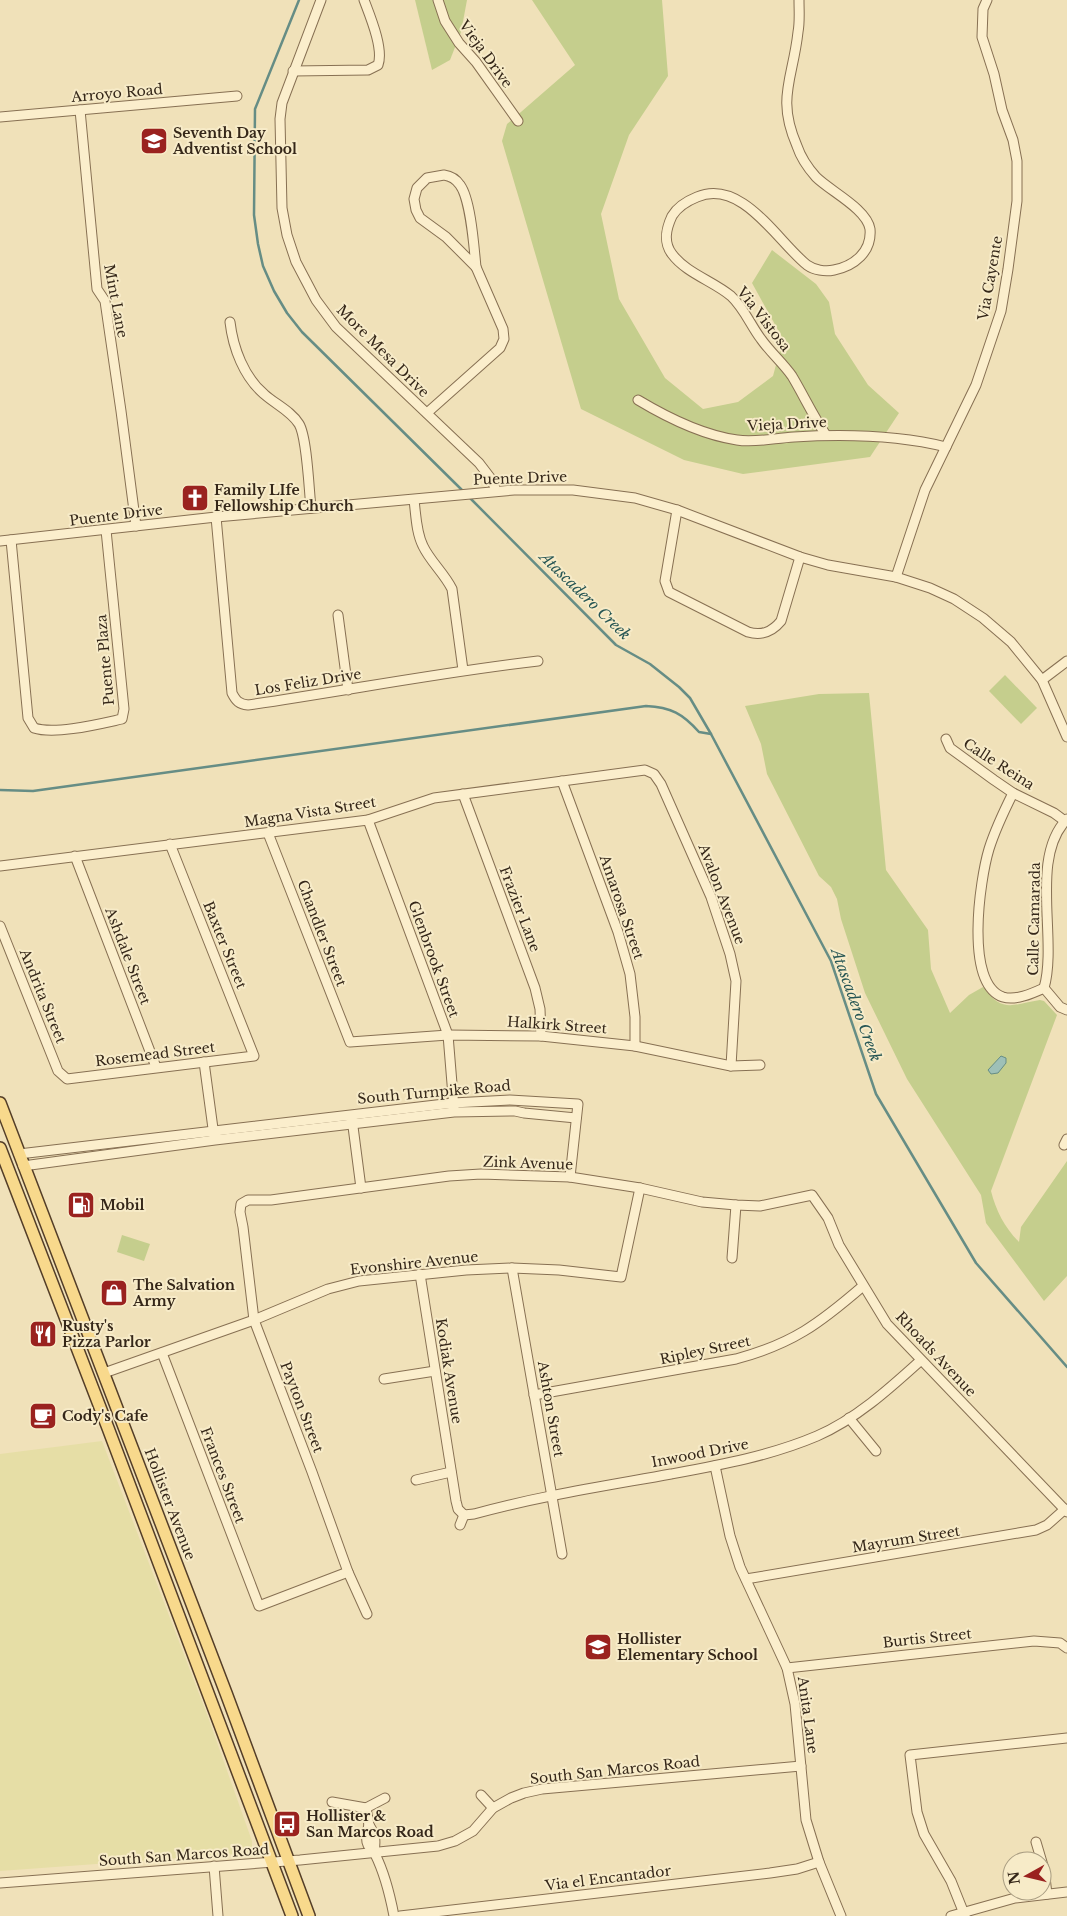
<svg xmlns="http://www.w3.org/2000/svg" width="1067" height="1916" font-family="'Libre Baskerville',serif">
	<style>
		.farmland { fill: #e6dea6 }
		.green { fill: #c5ce8d }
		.water { fill: #9ec0b7; stroke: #668d85 }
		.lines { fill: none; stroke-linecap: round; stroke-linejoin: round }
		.stream { stroke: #668d85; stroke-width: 2.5 }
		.minor-casing { stroke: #877053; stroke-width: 11 }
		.major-casing { stroke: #543e28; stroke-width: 14 }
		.minor { stroke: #fbeecc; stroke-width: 9 }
		.major { stroke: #f8d98c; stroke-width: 11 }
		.labels { text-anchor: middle; stroke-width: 4; stroke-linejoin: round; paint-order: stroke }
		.street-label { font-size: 14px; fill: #352719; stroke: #f7ebc8 }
		.poi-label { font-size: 14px; font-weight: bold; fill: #352719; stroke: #f7ebc8; text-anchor: start }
		.water-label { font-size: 15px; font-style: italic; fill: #275654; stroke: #f7ebc8 }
	</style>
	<rect width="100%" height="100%" fill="#f0e1b9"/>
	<polygon class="farmland" points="102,1441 208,1717 252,1841 252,1848 248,1853 0,1871 0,1454"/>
	<g class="green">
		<polygon points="415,0 467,0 461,32 450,60 432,70"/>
		<polygon points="532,0 662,0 668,76 629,135 601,214 619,299 665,378 703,409 738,402 773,376 783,339 752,283 772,250 816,284 829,302 835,334 868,385 899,413 870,457 743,474 684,460 581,409 502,141 507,124 575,65"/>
		<polygon points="1005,675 1037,708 1021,724 989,691"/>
		<path d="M869 693 886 870 928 930 931 969 950 1013 969 995 983 987C1003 1014 1013 1004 1040 1000L1044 1001 1057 1015 991 1191C996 1211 1005 1228 1019 1242L1021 1227 1067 1161V1276L1044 1301 986 1223 981 1195 907 1079 865 993 841 919 837 899 831 887 819 876 767 774 761 744 745 706 819 694Z"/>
		<polygon points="122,1235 150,1244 144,1261 117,1252"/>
	</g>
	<polygon class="water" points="1001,1056 1006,1058 1006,1063 998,1073 991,1074 988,1070"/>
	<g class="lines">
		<g class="stream">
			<polyline points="299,0 255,109 254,215 258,244 263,266 274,291 287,313 302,332 465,493"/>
			<polyline points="469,497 616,645 650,664 679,687 690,698 711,734 831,961 876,1094 976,1263 1067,1367"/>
			<path d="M0 790 33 791 646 706C671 707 683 714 699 732L711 734"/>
		</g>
		<g class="minor-casing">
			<g id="minor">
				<polyline points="321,0 282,103 280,119 282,208 287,235 296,262 316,300 336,327 479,463 492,480 496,491"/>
				<polyline points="438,0 445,21 459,43 476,62 518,121"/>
				<path d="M799 0C799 11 800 22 798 32 793 79 776 98 797 146 801 158 808 168 816 177 830 191 867 209 870 229 872 252 854 266 834 270 825 272 814 270 807 265 778 242 742 178 697 197 687 201 678 206 672 216 666 229 663 242 672 254 686 273 713 281 731 296 744 308 751 326 761 339 770 352 783 363 792 376 804 396 813 416 826 435"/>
				<path d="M293 71 368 70 378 65C384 49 370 16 364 0"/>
				<polyline points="80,110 97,289 105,301 121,411 136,526"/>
				<polyline points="0,117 237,96"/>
				<path d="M444 175C451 176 456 179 460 185 471 200 474 248 476 267L446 237 420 218 416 210 414 199 417 188 427 178Z"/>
				<path d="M230 322C233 348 244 377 264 394 275 404 291 411 299 424 307 437 309 490 311 508"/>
				<path d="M638 400C668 418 702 435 737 440 755 443 775 438 794 437 843 434 898 435 946 447"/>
				<polyline points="427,413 500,348 504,339 503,329 476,267"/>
				<path d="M414 500C416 515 416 532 423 546 430 561 444 573 452 589L463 670"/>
				<path d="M677 510 665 581 669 592 748 632C762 636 772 632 781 621L800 557"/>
				<path d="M216 517 232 693C236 701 239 704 248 705 345 691 441 672 538 661"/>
				<path d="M11 540 28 718 34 728C55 735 99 724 122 719L124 709 106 530"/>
				<polyline points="0,541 216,517 514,490 573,490 635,498 677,510 800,557 828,565 896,577 930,588 954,599 983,618 1011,642 1042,680 1067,737"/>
				<polyline points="896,577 925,490 976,385 1001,311 1008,269 1017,201 1017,161 1013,140 1002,110 994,74 982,37 983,9 987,0"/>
				<polyline points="338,615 348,690"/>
				<polyline points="1042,680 1067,661"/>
				<polyline points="946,739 950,748 994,780 1013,793 1054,813 1065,821"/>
				<polyline points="562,781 618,932 630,974 635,1017 635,1046"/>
				<path d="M1013 793C1004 811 995 830 989 849 980 879 964 984 1003 997 1016 1001 1033 993 1044 988"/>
				<polyline points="463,794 535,988 540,1009 541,1036"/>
				<polyline points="368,820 448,1035 454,1108"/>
				<polyline points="268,833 350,1042 448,1035 541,1036 635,1046 731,1066 760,1065"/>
				<polyline points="75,856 156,1067"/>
				<polyline points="0,866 368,820 434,798 645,770 654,774 661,784 711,897 730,954 736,981 731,1066"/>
				<polyline points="0,926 58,1071 67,1079 254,1056 170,844"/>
				<path d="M1044 988C1058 939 1029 858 1067 819"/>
				<polyline points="1044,988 1060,1007 1067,1010"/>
				<polyline points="204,1062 214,1136"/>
				<polyline points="352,1119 361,1188"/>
				<polyline points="1064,1145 1067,1139"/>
				<polyline points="19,1154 453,1103 510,1100 578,1104 570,1177"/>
				<polyline points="23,1166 215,1140 454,1112 515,1111 524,1113 576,1118"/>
				<polyline points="732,1258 736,1205"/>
				<polyline points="512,1268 562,1554"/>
				<path d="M420 1274 456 1501 458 1509 464 1515 474 1514C539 1496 605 1486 671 1474 720 1465 770 1456 817 1436 856 1419 889 1389 920 1361"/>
				<polyline points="162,1353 259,1606 348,1572"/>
				<polyline points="104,1373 254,1320 328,1289 359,1281 466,1270 512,1268 559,1270 621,1277 640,1188"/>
				<polyline points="384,1379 435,1371"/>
				<path d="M534 1395 736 1359C792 1344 819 1324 863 1286"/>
				<polyline points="849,1418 876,1451"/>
				<polyline points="715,1466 730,1536 740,1567 787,1668 795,1704 806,1820 819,1862 841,1916"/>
				<polyline points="416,1480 451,1472"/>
				<polyline points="460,1525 464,1515"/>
				<polyline points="746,1579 1036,1530 1047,1525 1065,1509"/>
				<polyline points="367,1614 348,1572 312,1472 254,1320 243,1227 240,1212 241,1204 248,1200 271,1200 449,1176 481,1174 570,1177 640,1188 702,1202 736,1205 760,1206 812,1195 828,1218 839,1245 887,1324 1067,1512"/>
				<polyline points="787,1668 1034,1641 1060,1643 1067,1648"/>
				<polyline points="481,1795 493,1808"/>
				<polyline points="332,1802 366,1808"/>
				<polyline points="369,1825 366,1808 385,1798"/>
				<polyline points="1036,1842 1044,1869 1047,1894"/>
				<path d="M374 1851C376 1841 375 1834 369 1825 367 1831 365 1839 368 1845 370 1848 373 1850 375 1854 385 1874 390 1895 394 1916"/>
				<polyline points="214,1866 218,1916"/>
				<polyline points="0,1883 300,1860 438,1846 455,1841 473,1831 493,1808 511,1798 524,1793 542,1789 801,1766"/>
				<polyline points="400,1916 770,1873 797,1869 819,1862"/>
				<polyline points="951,1916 1015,1898 1067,1892"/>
				<polyline points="965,1916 951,1881 924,1834 917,1812 910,1755 1067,1738"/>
			</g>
		</g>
		<g class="major-casing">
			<g id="major">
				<polyline points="0,1103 226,1693 309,1916"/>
				<polyline points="0,1148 108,1428 292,1916"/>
			</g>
		</g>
		<use href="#minor" class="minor"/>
		<use href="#major" class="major"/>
	</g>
	<defs>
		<g id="school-square" transform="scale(1.4375)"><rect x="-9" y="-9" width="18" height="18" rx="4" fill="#9a221f" stroke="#f7ebc8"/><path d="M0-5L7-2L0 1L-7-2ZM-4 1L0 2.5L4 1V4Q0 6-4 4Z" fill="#fff"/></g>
		<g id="church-square" transform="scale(1.4375)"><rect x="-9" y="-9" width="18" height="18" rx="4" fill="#9a221f" stroke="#f7ebc8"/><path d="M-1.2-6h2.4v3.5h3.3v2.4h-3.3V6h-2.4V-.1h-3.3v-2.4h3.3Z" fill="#fff"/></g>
		<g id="fuel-square" transform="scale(1.4375)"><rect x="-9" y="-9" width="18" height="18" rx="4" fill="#9a221f" stroke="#f7ebc8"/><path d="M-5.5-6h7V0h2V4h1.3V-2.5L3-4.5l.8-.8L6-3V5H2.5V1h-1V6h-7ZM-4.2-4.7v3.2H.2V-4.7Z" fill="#fff"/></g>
		<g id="shop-square" transform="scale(1.4375)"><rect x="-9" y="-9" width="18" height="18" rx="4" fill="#9a221f" stroke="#f7ebc8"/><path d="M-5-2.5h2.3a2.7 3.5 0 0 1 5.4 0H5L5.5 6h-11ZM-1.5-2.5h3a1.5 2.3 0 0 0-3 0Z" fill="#fff"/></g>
		<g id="restaurant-square" transform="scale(1.4375)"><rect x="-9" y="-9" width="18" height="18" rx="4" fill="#9a221f" stroke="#f7ebc8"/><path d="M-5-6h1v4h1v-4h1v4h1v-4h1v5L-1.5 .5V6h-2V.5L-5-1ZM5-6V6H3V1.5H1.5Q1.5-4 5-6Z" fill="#fff"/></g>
		<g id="cafe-square" transform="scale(1.4375)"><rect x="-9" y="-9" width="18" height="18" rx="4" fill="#9a221f" stroke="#f7ebc8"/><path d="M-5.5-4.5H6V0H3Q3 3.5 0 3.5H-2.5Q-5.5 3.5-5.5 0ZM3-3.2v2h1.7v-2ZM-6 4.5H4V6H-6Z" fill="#fff"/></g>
		<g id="bus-square" transform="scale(1.4375)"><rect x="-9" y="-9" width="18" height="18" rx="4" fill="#9a221f" stroke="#f7ebc8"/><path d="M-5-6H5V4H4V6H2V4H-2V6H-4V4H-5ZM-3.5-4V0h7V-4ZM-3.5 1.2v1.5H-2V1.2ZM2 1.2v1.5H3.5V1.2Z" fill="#fff"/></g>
	</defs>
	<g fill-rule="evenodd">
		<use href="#school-square" x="154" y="141"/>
		<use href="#church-square" x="195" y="498"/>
		<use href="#fuel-square" x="81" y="1205"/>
		<use href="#shop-square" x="114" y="1293"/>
		<use href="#restaurant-square" x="43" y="1334"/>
		<use href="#cafe-square" x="43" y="1416"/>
		<use href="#school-square" x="598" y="1647"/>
		<use href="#bus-square" x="287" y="1824"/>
	</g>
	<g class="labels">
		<g class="street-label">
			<text transform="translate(486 54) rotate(54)" y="5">Vieja Drive</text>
			<text transform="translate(117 93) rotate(-5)" y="5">Arroyo Road</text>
			<text transform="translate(990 278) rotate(-80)" y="5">Via Cayente</text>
			<text transform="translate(116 301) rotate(79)" y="5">Mint Lane</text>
			<text transform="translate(764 319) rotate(52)" y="5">Via Vistosa</text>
			<text transform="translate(383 351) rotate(45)" y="5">More Mesa Drive</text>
			<text transform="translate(787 424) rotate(-3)" y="5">Vieja Drive</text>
			<text transform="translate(520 478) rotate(-2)" y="5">Puente Drive</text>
			<text transform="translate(116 515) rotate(-7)" y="5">Puente Drive</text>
			<text transform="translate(105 660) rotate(-95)" y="5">Puente Plaza</text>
			<text transform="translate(308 682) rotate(-9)" y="5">Los Feliz Drive</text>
			<text transform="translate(999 764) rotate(33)" y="5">Calle Reina</text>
			<text transform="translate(310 812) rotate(-9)" y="5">Magna Vista Street</text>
			<text transform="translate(722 894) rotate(69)" y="5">Avalon Avenue</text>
			<text transform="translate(622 907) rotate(71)" y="5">Amarosa Street</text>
			<text transform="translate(520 909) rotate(69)" y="5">Frazier Lane</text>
			<text transform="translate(1034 919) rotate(-89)" y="5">Calle Camarada</text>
			<text transform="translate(322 933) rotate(69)" y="5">Chandler Street</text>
			<text transform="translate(225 945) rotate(68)" y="5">Baxter Street</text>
			<text transform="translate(128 956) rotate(69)" y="5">Ashdale Street</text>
			<text transform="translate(434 959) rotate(70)" y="5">Glenbrook Street</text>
			<text transform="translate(43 996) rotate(68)" y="5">Andrita Street</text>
			<text transform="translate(557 1025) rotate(4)" y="5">Halkirk Street</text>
			<text transform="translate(155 1054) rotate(-7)" y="5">Rosemead Street</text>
			<text transform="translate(434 1092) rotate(-5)" y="5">South Turnpike Road</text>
			<text transform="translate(528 1163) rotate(2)" y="5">Zink Avenue</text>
			<text transform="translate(414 1263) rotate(-6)" y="5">Evonshire Avenue</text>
			<text transform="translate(705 1350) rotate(-12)" y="5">Ripley Street</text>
			<text transform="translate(936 1354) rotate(47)" y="5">Rhoads Avenue</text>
			<text transform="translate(449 1371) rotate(81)" y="5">Kodiak Avenue</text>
			<text transform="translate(302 1407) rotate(69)" y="5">Payton Street</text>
			<text transform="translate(551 1409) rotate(80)" y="5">Ashton Street</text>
			<text transform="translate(700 1453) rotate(-11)" y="5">Inwood Drive</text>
			<text transform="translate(223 1475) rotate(69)" y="5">Frances Street</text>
			<text transform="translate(170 1504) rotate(69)" y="5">Hollister Avenue</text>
			<text transform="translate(906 1539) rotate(-9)" y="5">Mayrum Street</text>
			<text transform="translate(927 1638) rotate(-6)" y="5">Burtis Street</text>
			<text transform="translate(808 1715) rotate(82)" y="5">Anita Lane</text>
			<text transform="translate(615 1770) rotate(-6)" y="5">South San Marcos Road</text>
			<text transform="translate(184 1855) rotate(-4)" y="5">South San Marcos Road</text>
			<text transform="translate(608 1878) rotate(-7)" y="5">Via el Encantador</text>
		</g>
		<g class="poi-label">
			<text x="173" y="138">Seventh Day<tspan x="173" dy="16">Adventist School</tspan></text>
			<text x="214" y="495">Family LIfe<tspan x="214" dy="16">Fellowship Church</tspan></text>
			<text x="100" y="1210">Mobil</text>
			<text x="133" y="1290">The Salvation<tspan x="133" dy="16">Army</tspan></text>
			<text x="62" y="1331">Rusty's<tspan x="62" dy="16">Pizza Parlor</tspan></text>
			<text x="62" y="1421">Cody's Cafe</text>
			<text x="617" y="1644">Hollister<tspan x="617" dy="16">Elementary School</tspan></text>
			<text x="306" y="1821">Hollister &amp;<tspan x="306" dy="16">San Marcos Road</tspan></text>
		</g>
		<g class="water-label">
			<text transform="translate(585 596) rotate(44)" y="5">Atascadero Creek</text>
			<text transform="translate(856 1005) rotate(70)" y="5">Atascadero Creek</text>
		</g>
	</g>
	<g transform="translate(1027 1876) rotate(262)"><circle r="24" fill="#f7ebc8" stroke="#a99d82"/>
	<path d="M0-4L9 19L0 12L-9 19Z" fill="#9a221f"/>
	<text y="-8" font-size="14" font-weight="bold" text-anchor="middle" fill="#352719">N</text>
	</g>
</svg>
